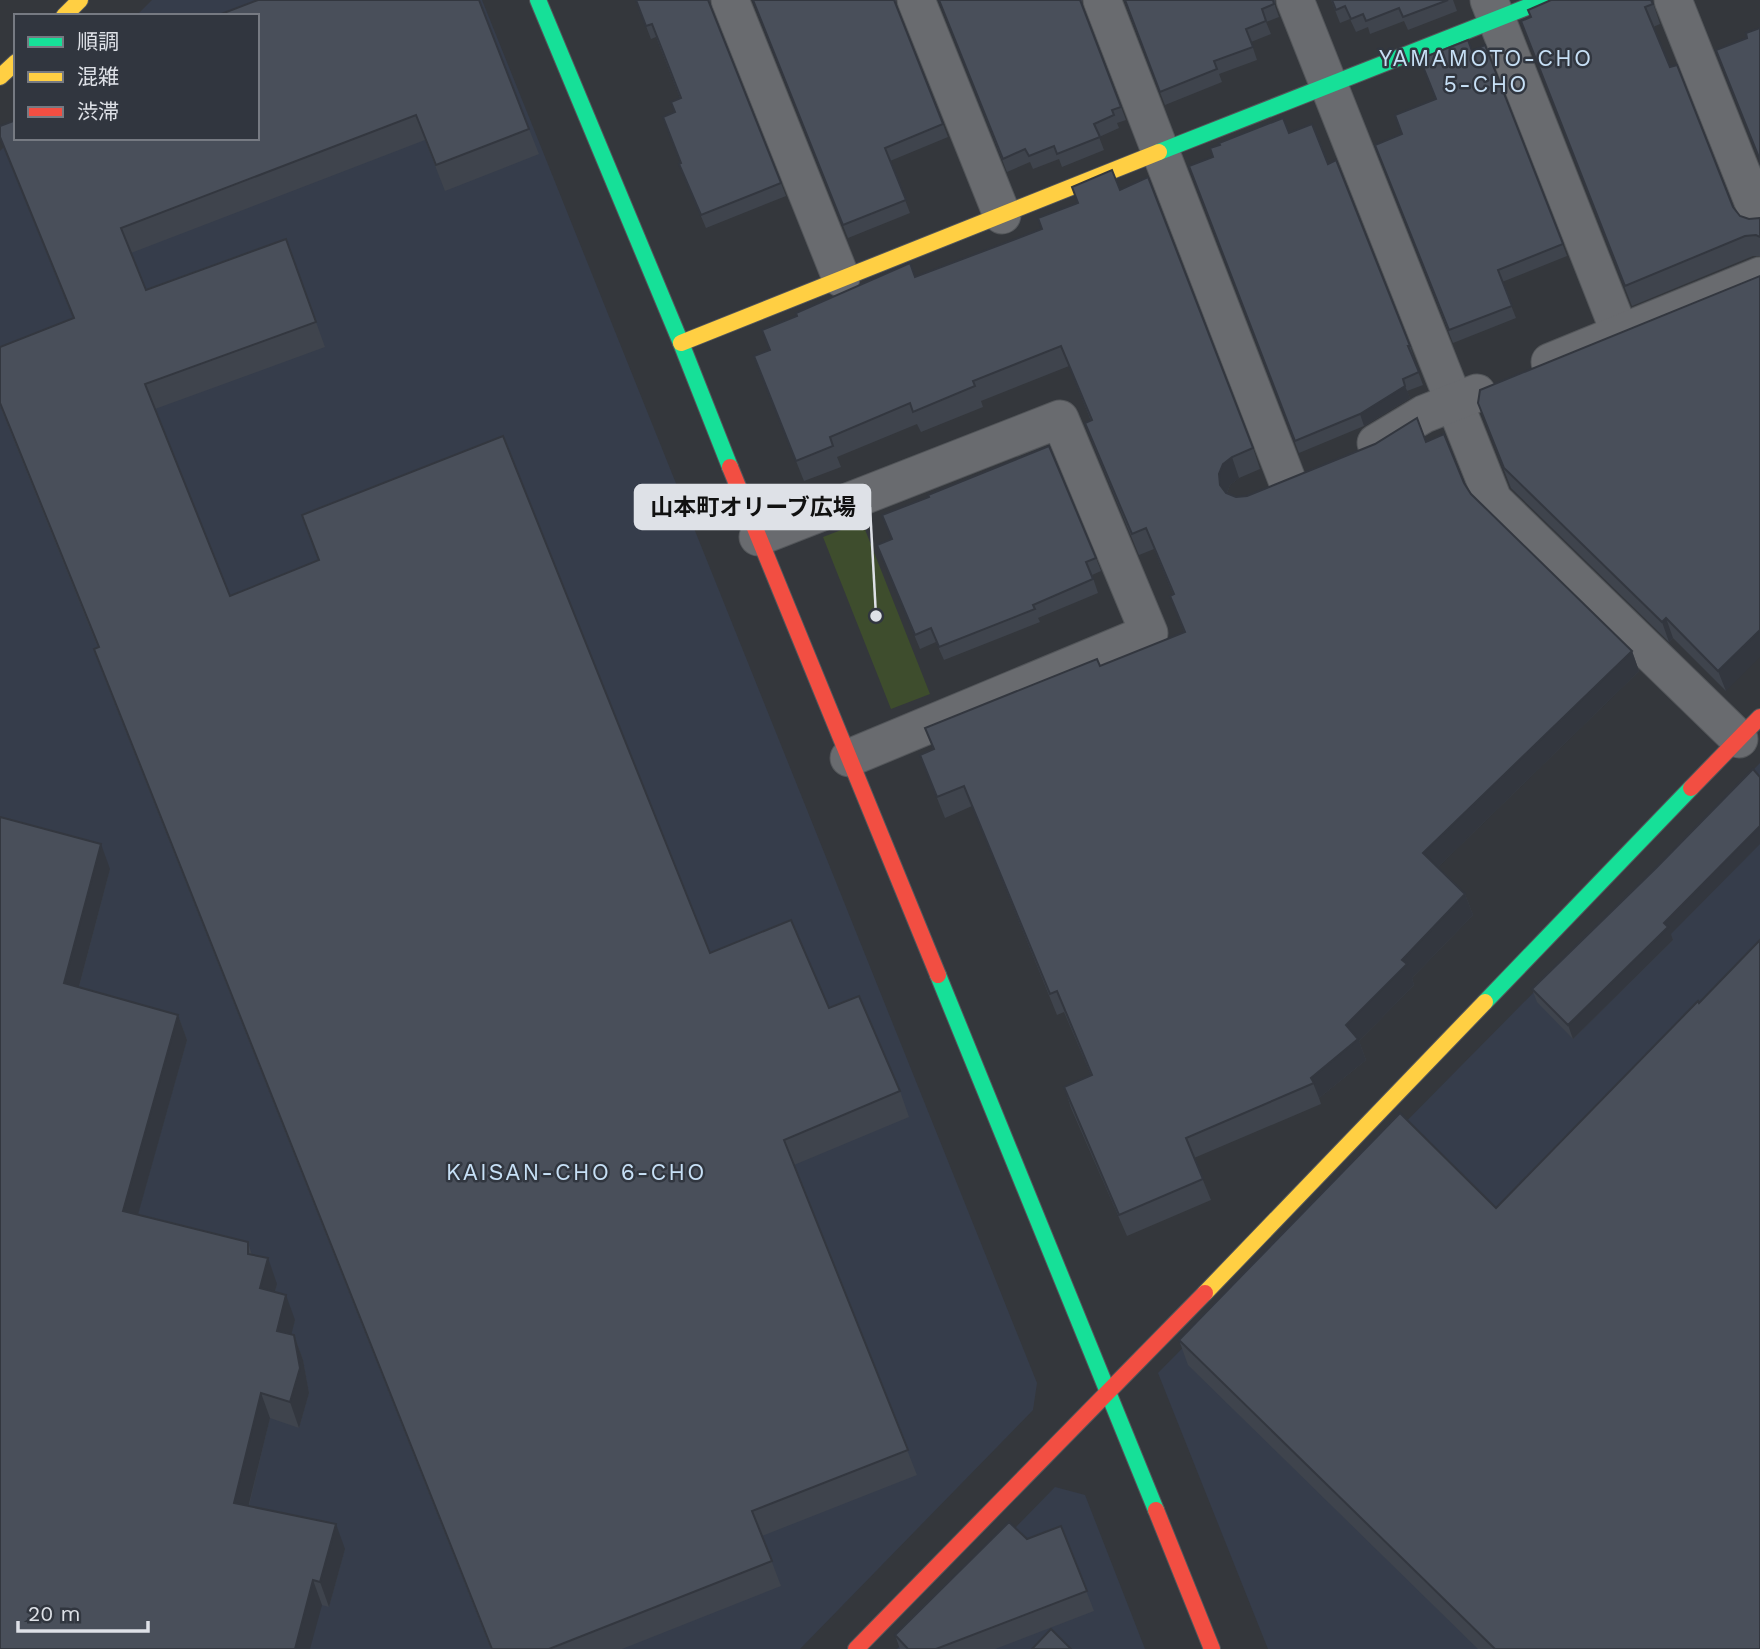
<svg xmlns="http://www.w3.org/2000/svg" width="1760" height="1649" font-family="'Work Sans','Noto Sans JP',sans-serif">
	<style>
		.built { fill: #363d4b }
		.green { fill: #3e4d2d }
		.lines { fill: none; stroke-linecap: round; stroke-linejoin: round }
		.street-casing { stroke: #53565a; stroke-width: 39 }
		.fast-casing { stroke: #53565a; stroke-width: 18 }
		.slow-casing { stroke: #53565a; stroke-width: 18 }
		.jam-casing { stroke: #53565a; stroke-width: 18 }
		.street { stroke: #696b6f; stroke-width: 37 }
		.fast { stroke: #16e098; stroke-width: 16 }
		.slow { stroke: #ffcf43; stroke-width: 16 }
		.jam { stroke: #f24e42; stroke-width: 16 }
		.wall { fill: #3f444d }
		.shaded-wall { fill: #33373f }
		.building { fill: #494f5a; stroke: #33373f; stroke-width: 2 }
		.labels { text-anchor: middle; stroke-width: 5; stroke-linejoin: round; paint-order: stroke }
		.neighbourhood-label { font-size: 23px; letter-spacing: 2px; fill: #c7e0f6; stroke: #31363f }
		.leader { fill: none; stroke: #dee1e7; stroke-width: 2.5 }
		.callout-dot { fill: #dee1e7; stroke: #31363f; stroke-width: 2.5 }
		.callout { fill: #dee1e7; stroke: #dee1e7; stroke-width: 2.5 }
		.callout-label { font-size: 23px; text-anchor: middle; font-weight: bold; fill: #111 }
	</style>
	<rect width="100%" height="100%" fill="#34373c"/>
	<g class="built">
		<polygon points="152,0 482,0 1037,1383 1033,1410 800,1649 0,1649 0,151 16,135 16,138 257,138 257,16 136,16"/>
		<polygon points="1760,763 1760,1649 1268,1649 1158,1373"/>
		<polygon points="1055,1487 1085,1495 1145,1649 897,1649"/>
	</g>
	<polygon class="green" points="862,522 930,694 891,709 823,537"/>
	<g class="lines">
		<g class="street-casing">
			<g id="street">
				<polyline points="730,0 841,278"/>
				<polyline points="916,0 1002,215"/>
				<polyline points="1102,0 1287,480"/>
				<polyline points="1295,0 1493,500 1739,739"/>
				<polyline points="1489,0 1620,333"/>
				<polyline points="1673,0 1760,219"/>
				<polyline points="1550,362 1760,276"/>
				<polyline points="1376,443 1424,414 1477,393"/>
				<polyline points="758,537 1060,419 1149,633 849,758"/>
			</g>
		</g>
		<g class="fast-casing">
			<g id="fast">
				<polyline points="538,0 681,343 730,467"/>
				<polyline points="1159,152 1545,0"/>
				<polyline points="938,975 1156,1510"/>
				<polyline points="1485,1002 1691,788"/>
			</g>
		</g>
		<g class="slow-casing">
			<g id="slow">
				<polyline points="64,16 80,0"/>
				<polyline points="0,77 16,62"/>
				<polyline points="681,343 1159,152"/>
				<polyline points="1205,1293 1485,1002"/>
			</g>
		</g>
		<g class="jam-casing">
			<g id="jam">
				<polyline points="730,467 938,975"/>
				<polyline points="1691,788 1760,717"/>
				<polyline points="1156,1510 1212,1649"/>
				<polyline points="856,1649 1205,1293"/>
			</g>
		</g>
		<use href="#street" class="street"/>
		<use href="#fast" class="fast"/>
		<use href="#slow" class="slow"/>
		<use href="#jam" class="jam"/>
	</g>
	<g class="wall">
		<polygon points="636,0 710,0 710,6 786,196 706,228 679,164 681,163 675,112 680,98 656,37 651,39"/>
		<polygon points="753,0 896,0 896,6 948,137 890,161 910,213 848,238"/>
		<polygon points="939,0 1082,0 1082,6 1126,120 1117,123 1119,128 1099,137 1104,150 1062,167 1059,159 1033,169 1030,162 1007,172"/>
		<polygon points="1124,0 1275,0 1275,6 1279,17 1266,22 1271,34 1251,42 1257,60 1219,74 1222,82 1165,105"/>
		<polygon points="1331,0 1453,0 1457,11 1408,30 1404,21 1370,34 1368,27 1356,32 1350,19 1340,23"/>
		<polygon points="1652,0 1660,24 1653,27 1733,207 1740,216 1749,219 1760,218 1760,256 1753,256 1632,306 1521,21 1530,17"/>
		<polygon points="257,16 529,129 539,154 445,191 425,140 131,253 146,290 286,239 325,347 155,409 230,596 710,953 829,1008 900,1091 909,1117 794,1165 917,1475 762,1536 781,1586 622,1649 491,1649 103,674 94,649 98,648 0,406 0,347 73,318 0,138 16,138"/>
		<polygon points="1485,45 1567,256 1502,282 1516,318 1453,343 1375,145 1401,134 1436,99 1472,51"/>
		<polygon points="1289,133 1328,164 1410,346 1414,358 1413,358 1423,385 1407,391 1410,398 1364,426 1299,453 1189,166"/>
		<polygon points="1072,187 1120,190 1253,448 1260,469 1239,478 1230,485 1227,493 1236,497 1247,496 1426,442 1464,483 1471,494 1632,651 1639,671 1438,867 1465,894 1473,915 1412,978 1414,985 1359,1041 1366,1060 1319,1098 1321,1104 1194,1158 1211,1200 1127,1236 1071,1108 1064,1087 1091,1075 1064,1012 1057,1015 972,806 945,818 920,755 933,749 925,728 1100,666 1184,632 1170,596 1173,594 1154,549 1139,555 1093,444 1085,423 1091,421 1069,366 981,401 983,407 921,432 917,424 837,457 841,467 804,481 754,356 770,351 762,330 915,277 1042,229 1078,203"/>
		<polygon points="1760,276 1726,691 1673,638 1669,642 1511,488 1478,403"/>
		<polygon points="877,545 1096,558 1101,571 1092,575 1098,593 1038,618 1040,622 944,660 936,642 920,649"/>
		<polygon points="0,817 110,869 79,987 178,1015 187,1040 138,1214 248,1242 252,1255 277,1284 275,1292 295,1320 291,1334 294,1335 303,1360 309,1393 299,1428 270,1418 249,1506 345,1549 329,1607 322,1605 0,1649"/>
		<polygon points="1671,934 1673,940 1573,1039 1537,1002 1532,989"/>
		<polygon points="1699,1003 1760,1649 1478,1649 1188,1365 1179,1340 1496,1208"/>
		<polygon points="1061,1526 1094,1611 995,1649 900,1649 895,1635 1027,1539"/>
	</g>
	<g class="shaded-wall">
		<polygon points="1405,386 1410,398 1364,426 1360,414"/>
		<polygon points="1232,457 1239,478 1230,485 1226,495 1220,485 1219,474 1223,464"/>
		<polygon points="1666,618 1673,638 1669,642 1662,622"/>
		<polygon points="1760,630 1760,657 1726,691 1718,671"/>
		<polygon points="1632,651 1639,671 1431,874 1423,853"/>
		<polygon points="1760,826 1760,844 1671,934 1673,940 1573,1039 1568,1025 1664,923"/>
		<polygon points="101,844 110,869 73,1009 64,983"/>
		<polygon points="1465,894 1473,915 1412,978 1414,985 1359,1041 1366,1060 1319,1098 1311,1078 1346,1025 1402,960"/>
		<polygon points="178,1015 187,1040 132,1236 123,1211"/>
		<polygon points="268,1258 277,1284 269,1313 260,1288"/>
		<polygon points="286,1295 295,1320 286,1356 277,1331"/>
		<polygon points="294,1335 303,1360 309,1393 299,1428 290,1402"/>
		<polygon points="261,1393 270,1418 243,1528 234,1503"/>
		<polygon points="336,1524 345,1549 329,1607 320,1582"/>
		<polygon points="313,1580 322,1605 310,1649 295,1649"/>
	</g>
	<g class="building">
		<polygon points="258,0 479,0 529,129 436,165 416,115 121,228 146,290 286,239 316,322 145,384 230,596 319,560 302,515 503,436 710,953 791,920 829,1008 859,996 900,1091 784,1140 908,1450 752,1511 772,1561 549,1649 492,1649 94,649 99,647 0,403 0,347 74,318 0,137 0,126 16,120 16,138 257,138 257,16 216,16"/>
		<polygon points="636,0 708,0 781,183 701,215 679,164 681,163 663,117 675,112 671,102 681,98 652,24 646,26"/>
		<polygon points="753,0 894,0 943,124 885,148 906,200 843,225"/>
		<polygon points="939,0 1080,0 1121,107 1112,110 1114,115 1094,124 1100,137 1057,154 1054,146 1029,156 1025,149 1003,159"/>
		<polygon points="1125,0 1273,0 1274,4 1262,9 1266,21 1246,29 1253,47 1214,61 1217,69 1160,92"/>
		<polygon points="1332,0 1448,0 1403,17 1399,8 1366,21 1363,14 1351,19 1345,6 1336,10"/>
		<polygon points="1551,0 1651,0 1653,4 1645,7 1670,67 1677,65 1733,207 1740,216 1749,219 1760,218 1760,237 1756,235 1745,236 1625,286 1521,21 1531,17 1528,10"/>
		<polygon points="1760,28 1760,160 1716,50 1747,38 1746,33"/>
		<polygon points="1468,40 1472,51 1485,45 1563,244 1498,270 1512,306 1449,330 1375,145 1402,134 1395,115 1436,99 1420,59"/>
		<polygon points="1283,118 1289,133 1312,124 1328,164 1336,160 1410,346 1408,346 1419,372 1403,379 1405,386 1360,414 1295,441 1189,166 1213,157 1210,148 1220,145 1219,143"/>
		<polygon points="1112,170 1120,190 1148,177 1253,448 1232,457 1223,464 1219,474 1220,485 1226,493 1236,497 1247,496 1375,444 1417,418 1426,442 1444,434 1464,483 1471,494 1632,651 1423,853 1465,894 1402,960 1407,964 1346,1025 1358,1039 1311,1078 1314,1083 1186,1138 1203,1179 1119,1215 1064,1087 1092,1075 1057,991 1050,994 964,786 937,797 920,755 934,749 925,728 1097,659 1100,666 1185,632 1170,596 1174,594 1146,528 1132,534 1085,423 1092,420 1061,346 973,381 975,386 913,412 910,403 830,437 833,446 796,461 754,356 770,350 762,330 797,316 796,313 910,263 915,277 1042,229 1038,218 1078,203 1072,187"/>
		<polygon points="1760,276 1760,630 1718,671 1666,618 1662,622 1504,468 1478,403 1480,390"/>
		<polygon points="1049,446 1096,558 1086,562 1093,579 1033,605 1035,609 939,647 931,628 915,635 877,545 892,539 882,515 929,497 928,495"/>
		<polygon points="1753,769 1760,777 1760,826 1664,923 1668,927 1568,1025 1532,989 1656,868"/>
		<polygon points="0,817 101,844 64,983 178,1015 123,1211 248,1242 248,1254 268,1258 260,1288 286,1295 277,1331 294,1335 300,1368 290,1402 261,1393 234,1503 336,1524 320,1582 313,1580 295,1649 0,1649"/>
		<polygon points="1760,940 1760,1649 1495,1649 1179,1340 1400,1113 1496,1208 1698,1001 1699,1003"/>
		<polygon points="1009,1522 1027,1539 1061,1526 1087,1591 936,1649 908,1649 895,1635"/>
		<polygon points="1051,1629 1071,1649 1032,1649"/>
	</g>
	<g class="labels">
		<g class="neighbourhood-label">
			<text x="1486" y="66">YAMAMOTO-CHO<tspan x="1486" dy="26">5-CHO</tspan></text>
			<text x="576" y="1180">KAISAN-CHO 6-CHO</text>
		</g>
	</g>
	<path class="leader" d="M876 616L870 507"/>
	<circle class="callout-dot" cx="876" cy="616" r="7"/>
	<rect class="callout" x="635" y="485" width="235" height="44" rx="7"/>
	<g class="callout-label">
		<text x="753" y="515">山本町オリーブ広場</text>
	</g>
	<rect x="14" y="14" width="245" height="126" fill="#31363f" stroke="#767a82" stroke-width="2"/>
	<rect x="28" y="37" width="35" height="10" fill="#16e098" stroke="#767a82" stroke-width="2"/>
	<text x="77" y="49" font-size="21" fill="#dee1e7">順調</text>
	<rect x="28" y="72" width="35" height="10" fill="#ffcf43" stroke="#767a82" stroke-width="2"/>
	<text x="77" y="84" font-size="21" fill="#dee1e7">混雑</text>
	<rect x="28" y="107" width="35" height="10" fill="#f24e42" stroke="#767a82" stroke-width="2"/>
	<text x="77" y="119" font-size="21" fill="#dee1e7">渋滞</text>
	<path d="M18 1621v10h130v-10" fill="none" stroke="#dee1e7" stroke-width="3.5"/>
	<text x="28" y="1621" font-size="21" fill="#dee1e7" stroke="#31363f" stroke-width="5" paint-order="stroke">20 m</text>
</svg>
